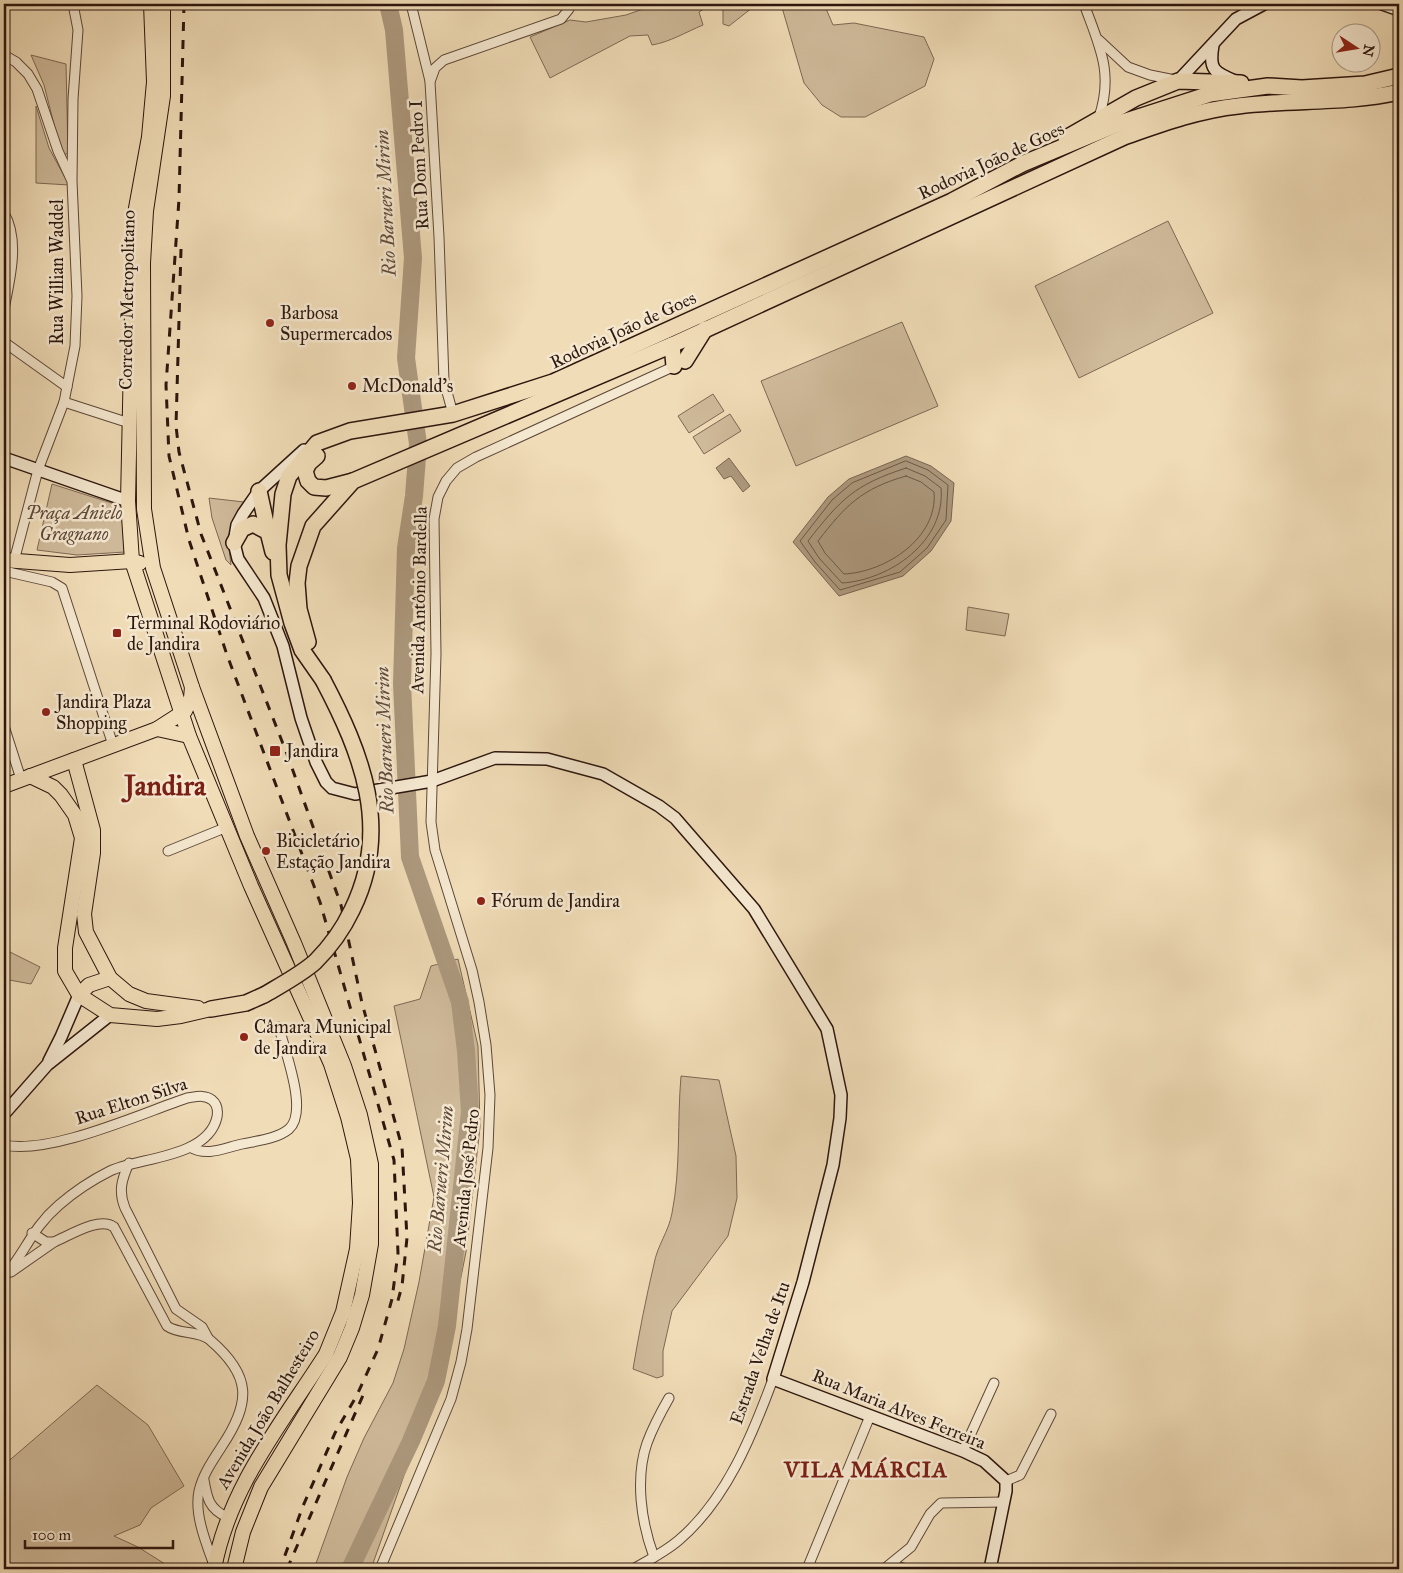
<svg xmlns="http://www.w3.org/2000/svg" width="1403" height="1573" font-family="'IM FELL Great Primer',serif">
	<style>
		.green { fill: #cfba9a; stroke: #7e6854 }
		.water { fill: #ad997e; stroke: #796551 }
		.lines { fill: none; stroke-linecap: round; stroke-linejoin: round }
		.shore { stroke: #6c5846; stroke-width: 1 }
		.river { stroke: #ad997e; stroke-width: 18 }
		.street-casing { stroke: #5d4838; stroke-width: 11 }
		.secondary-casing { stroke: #2c160e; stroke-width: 14 }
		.primary-casing { stroke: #2c160e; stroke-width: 16 }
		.highway-casing { stroke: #2c160e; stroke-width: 18 }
		.street { stroke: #f5e8d0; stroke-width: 9 }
		.secondary { stroke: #f5e8d0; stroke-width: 11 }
		.primary { stroke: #f0dcb7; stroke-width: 14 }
		.highway { stroke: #f0dcb7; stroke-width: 15 }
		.rail { stroke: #2c160e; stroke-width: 3; stroke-dasharray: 9 9; stroke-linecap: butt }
		.highway-bridge-casing { stroke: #2c160e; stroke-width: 18; stroke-linecap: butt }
		.highway-bridge { stroke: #f0dcb7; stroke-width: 15 }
		.poi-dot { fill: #8f2418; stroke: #f5e8d0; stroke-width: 2 }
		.labels { text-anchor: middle; stroke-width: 5; stroke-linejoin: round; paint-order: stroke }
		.street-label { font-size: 18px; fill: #2c160e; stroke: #f5e8d0 }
		.poi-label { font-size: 18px; fill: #2c160e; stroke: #f5e8d0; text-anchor: start }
		.park-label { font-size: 18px; font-style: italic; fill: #5d4738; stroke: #f5e8d0 }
		.water-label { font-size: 19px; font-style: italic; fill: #604a3b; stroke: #f5e8d0 }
		.district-label { font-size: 22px; font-weight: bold; letter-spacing: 1px; fill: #7a1f14; stroke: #f5e8d0 }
		.town-label { font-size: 28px; font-weight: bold; fill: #7a1f14; stroke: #f5e8d0 }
	</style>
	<rect width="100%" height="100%" fill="#f0dcb7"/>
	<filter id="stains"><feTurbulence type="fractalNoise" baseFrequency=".004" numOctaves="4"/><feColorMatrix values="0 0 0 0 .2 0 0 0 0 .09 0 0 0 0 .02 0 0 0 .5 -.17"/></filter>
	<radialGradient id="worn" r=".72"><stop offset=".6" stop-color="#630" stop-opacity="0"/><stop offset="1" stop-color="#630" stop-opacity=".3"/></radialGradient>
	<g class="green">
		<path d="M657 4H712L699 12 703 25C686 32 670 42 652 45L648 35 630 36 550 78 530 37 570 20 586 22 626 15Z"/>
		<polygon points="713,4 757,4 729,26 723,24 723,10"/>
		<polygon points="781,4 824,4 833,25 854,23 924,37 934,59 925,86 865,117 841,117 822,105 804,83"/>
		<polygon points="31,55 66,64 68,153 64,155 61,152 44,85"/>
		<polygon points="36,106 49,148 69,185 36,183"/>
		<polygon points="1168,221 1213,313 1079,378 1035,286"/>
		<polygon points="902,322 938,406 796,466 761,381"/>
		<polygon points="713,394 724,411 689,433 678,416"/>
		<polygon points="730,414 741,431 704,454 693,437"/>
		<polygon points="52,484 124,507 125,552 77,555 37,550"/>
		<polygon points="209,498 244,502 228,540 231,565 226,560 212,518"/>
		<polygon points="968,607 1009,614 1005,636 966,630"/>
		<polygon points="10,952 40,967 31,984 4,979 4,961"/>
		<polygon points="458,959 478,1046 480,1127 466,1252 444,1362 371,1569 314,1569 347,1477 364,1438 393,1383 404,1349 419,1282 434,1197 394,1006 420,999 431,966"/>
		<path d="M681 1076 719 1080 736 1156 737 1198 728 1236 672 1311 663 1351V1376L657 1378 633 1369C639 1333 646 1298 654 1264 657 1246 669 1231 672 1213 681 1168 677 1122 681 1076Z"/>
		<polygon points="97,1385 148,1425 184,1486 151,1508 140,1525 114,1536 138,1547 173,1569 10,1569 4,1546 4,1465"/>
	</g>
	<g class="water">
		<polygon points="906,456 931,466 954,483 951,521 931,551 903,576 839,596 793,542 828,497 849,479"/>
		<polygon points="729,458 750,486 743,492 731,476 724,479 716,468"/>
	</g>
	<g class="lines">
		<g class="shore">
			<polygon points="906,461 928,470 948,485 946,520 927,548 900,572 840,590 815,562 800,541 832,500 852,483"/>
			<path d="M906 468 925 476 941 488C946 541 890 580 842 583L819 558 808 541C841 499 854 485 906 468Z"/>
			<path d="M906 476 921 482 934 492C938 538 886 572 844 574L825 553 818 541C846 505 861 489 906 476Z"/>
		</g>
		<polyline class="river" points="350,1569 411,1441 436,1381 447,1326 470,1112 466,1051 460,1002 410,857 402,683 406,548 414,496 418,444 406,358 413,258 394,30 388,4"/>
		<g class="street-casing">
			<g id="street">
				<polyline points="411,4 430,81"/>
				<path d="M1084 4C1099 45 1114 73 1099 117"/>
				<polyline points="1099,40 1128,67 1150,75 1175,80"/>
				<polyline points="4,55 16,62 28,74 37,89 58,151 71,179"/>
				<path d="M4 213C20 240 10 279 4 309"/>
				<polyline points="4,342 67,387"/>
				<polyline points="64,402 123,421"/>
				<polyline points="453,414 444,381 439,237 430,82 435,68 444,60 561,19 569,9 570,4"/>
				<polyline points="14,561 38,470 64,402 75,346 77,296 72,181 73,99 78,30 73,4"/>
				<polyline points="4,571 52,582 62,588 113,745"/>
				<polyline points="4,726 21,779"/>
				<polyline points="168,851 227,827"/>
				<path d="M4 1145C50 1155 140 1114 187 1098 195 1097 205 1094 212 1100 217 1104 218 1111 217 1117 208 1158 140 1157 110 1171 92 1180 74 1192 59 1205 32 1228 25 1253 4 1277"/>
				<path d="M190 1147C207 1157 224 1148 242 1144 256 1141 277 1139 289 1129 309 1111 284 1050 279 1027"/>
				<path d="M129 1163C122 1179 118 1191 125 1208L176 1309 202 1327 208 1338"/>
				<path d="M32 1233 46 1242H54C69 1236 99 1216 114 1227L167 1326C179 1335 199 1330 210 1340 252 1376 251 1402 222 1446 213 1460 203 1474 199 1491 194 1514 206 1543 214 1565"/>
				<polyline points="11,1272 54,1242"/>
				<polyline points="963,1451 994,1383"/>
				<path d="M204 1480C207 1498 209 1509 227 1517"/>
				<polyline points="1006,1481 1020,1475 1051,1414"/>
				<path d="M654 1557C641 1522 635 1478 647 1443 653 1427 661 1412 669 1398"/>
				<polyline points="892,1565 907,1569"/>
				<polyline points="380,1569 451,1399 461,1362 467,1329 488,1148 490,1095 486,1045 479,1002 472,970 435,850 431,822 436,654 434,519 438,497 446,481 457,468 476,457 677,365"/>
				<path d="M633 1569C649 1560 665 1552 679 1540 726 1500 752 1436 773 1379"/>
				<polyline points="807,1569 870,1416"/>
				<polyline points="884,1569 911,1547 930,1514 941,1503 1004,1502"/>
			</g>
		</g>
		<g class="secondary-casing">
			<g id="secondary">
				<polyline points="1382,4 1399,10"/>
				<path d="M1213 45C1209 69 1213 72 1235 81"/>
				<polyline points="1178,81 1236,19 1264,4"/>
				<polyline points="304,450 259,491 243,514 237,525 234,543 238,559 264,598 283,646 301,718 316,762 326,782 332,788 355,794 432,781 495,758 547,759 603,774 659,806 675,818 754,909 827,1029 841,1095 840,1118 833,1165 803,1282 773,1379 963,1451 984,1461 1006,1481 1006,1491 990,1569"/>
				<polyline points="4,458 128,501"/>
				<polyline points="49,1061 61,1037 79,995"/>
				<polyline points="4,1114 47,1065 110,1015"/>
			</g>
		</g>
		<g class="primary-casing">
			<g id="primary">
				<path d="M151 4 154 82 149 137 134 219 128 501 132 561 189 736 251 886 331 1064 348 1117 358 1159 360 1203 357 1249 343 1312 326 1354C282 1423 229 1487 214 1569"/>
				<polyline points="163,4 163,96 146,211 143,263 144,509 153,568 192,687 247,836 294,943 344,1066 360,1115 371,1164 371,1244 362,1295 352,1328 340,1357 261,1487 243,1532 234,1569"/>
				<polyline points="4,560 70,565 132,561 140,563"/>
				<polyline points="157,729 189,736"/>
				<polyline points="74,760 93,830 93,853 84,914 86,932 110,978 129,994 146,1001 198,1008"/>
				<polyline points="30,776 53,787 61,795 75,815 82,838 65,948 65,971 79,995 110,1015 157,1019 181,1016 211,1009"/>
				<polyline points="4,786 157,729 185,711 191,698 192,687"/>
				<polyline points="79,995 89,985 110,978"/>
			</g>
		</g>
		<g class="highway-casing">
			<g id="highway">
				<polyline points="1066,138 1136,98 1178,81 1241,83"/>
				<polyline points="672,345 674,366"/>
				<polyline points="685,361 705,329"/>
				<polyline points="317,456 309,463 305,471 308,481 314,487 326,488 353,481"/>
				<polyline points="259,491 268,532"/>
				<polyline points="234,543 242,529 253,524 268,532 273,552"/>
				<path d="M308 642 299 609 297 583 299 566 313 526 353 481 672 345 1124 137C1161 124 1199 110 1238 106 1292 99 1346 104 1399 92"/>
				<polyline points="323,680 302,650 292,623 279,575 278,545 283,494 289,476 317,443 350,431 453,414 553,382 952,201 1022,164 1120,123 1210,94 1268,86 1302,88 1365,84 1399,76"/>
				<polyline points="211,1009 246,1003 264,995"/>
			</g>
		</g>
		<use href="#street" class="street"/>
		<use href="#secondary" class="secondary"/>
		<use href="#primary" class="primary"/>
		<use href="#highway" class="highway"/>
		<g class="rail">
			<polyline points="184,4 179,199 166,385 169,456 189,540 227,655 320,902 394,1160 398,1253 392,1299 378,1349 357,1395 335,1433 303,1506 280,1569"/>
			<polyline points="181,249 176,426 179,452 201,534 287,754 341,905 362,1003 402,1147 407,1238 402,1286 397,1304"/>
			<polyline points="287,1569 364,1393"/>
		</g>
		<g class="highway-bridge-casing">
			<path id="highway-bridge" d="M264 995C281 985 300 975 315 962 330 947 343 929 352 910 392 829 362 754 323 680"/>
		</g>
		<use href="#highway-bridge" class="highway-bridge"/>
	</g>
	<g class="poi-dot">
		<circle cx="270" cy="323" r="5"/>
		<circle cx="352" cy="386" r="5"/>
		<rect x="112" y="628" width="10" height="10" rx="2.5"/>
		<circle cx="46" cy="712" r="5"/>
		<rect x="269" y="745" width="12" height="12" rx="2.5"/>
		<circle cx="266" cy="851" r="5"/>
		<circle cx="481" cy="901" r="5"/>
		<circle cx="244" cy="1037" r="5"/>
	</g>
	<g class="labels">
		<g class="street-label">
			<text transform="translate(991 161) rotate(-25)" y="6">Rodovia João de Goes</text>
			<text transform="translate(419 165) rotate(-93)" y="6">Rua Dom Pedro I</text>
			<text transform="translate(57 272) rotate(-90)" y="6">Rua Willian Waddel</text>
			<text transform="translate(127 300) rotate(-89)" y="6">Corredor Metropolitano</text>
			<text transform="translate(623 330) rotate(-25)" y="6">Rodovia João de Goes</text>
			<text transform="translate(419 600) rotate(-89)" y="6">Avenida Antônio Bardella</text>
			<text transform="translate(131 1101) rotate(-18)" y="6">Rua Elton Silva</text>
			<text transform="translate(466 1178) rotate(-84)" y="6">Avenida José Pedro</text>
			<text transform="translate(760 1353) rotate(-71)" y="6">Estrada Velha de Itu</text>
			<text transform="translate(268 1409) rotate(-59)" y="6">Avenida João Balhesteiro</text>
			<text transform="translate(899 1409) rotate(22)" y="6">Rua Maria Alves Ferreira</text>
		</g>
		<g class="poi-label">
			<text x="280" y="319">Barbosa<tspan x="280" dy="21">Supermercados</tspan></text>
			<text x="362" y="392">McDonald's</text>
			<text x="127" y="629">Terminal Rodoviário<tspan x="127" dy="21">de Jandira</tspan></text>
			<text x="56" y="708">Jandira Plaza<tspan x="56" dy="21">Shopping</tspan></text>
			<text x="286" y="757">Jandira</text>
			<text x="276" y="847">Bicicletário<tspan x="276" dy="21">Estação Jandira</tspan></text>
			<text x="491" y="907">Fórum de Jandira</text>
			<text x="254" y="1033">Câmara Municipal<tspan x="254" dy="21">de Jandira</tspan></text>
		</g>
		<g class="park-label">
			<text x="74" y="519">Praça Anielo<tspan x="74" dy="21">Gragnano</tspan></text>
		</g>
		<g class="water-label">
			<text transform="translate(385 203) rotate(-93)" y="7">Rio Barueri Mirim</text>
			<text transform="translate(384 740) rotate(-92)" y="7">Rio Barueri Mirim</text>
			<text transform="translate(440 1179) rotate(-85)" y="7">Rio Barueri Mirim</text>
		</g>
		<g class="district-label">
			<text x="866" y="1477">VILA MÁRCIA</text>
		</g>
		<g class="town-label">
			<text x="165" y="795">Jandira</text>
		</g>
	</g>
	<rect width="1403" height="1573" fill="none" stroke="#f0dcb7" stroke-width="20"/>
	<rect x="5" y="5" width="1393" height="1563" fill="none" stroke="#2c160e" stroke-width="2.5"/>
	<rect x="10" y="10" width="1383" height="1553" fill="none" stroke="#2c160e"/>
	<g transform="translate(1356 48) rotate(102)"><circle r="24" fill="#f5e8d0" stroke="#a59482"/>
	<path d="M0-4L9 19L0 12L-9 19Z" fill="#8f2418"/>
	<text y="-8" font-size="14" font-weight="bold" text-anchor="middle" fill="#2c160e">N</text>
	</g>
	<path d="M25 1540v8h148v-8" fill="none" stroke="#2c160e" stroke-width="2.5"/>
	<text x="32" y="1540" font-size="15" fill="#2c160e" stroke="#f5e8d0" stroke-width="4" paint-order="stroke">100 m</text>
	<rect width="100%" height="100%" filter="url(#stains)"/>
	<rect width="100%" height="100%" fill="url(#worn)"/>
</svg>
